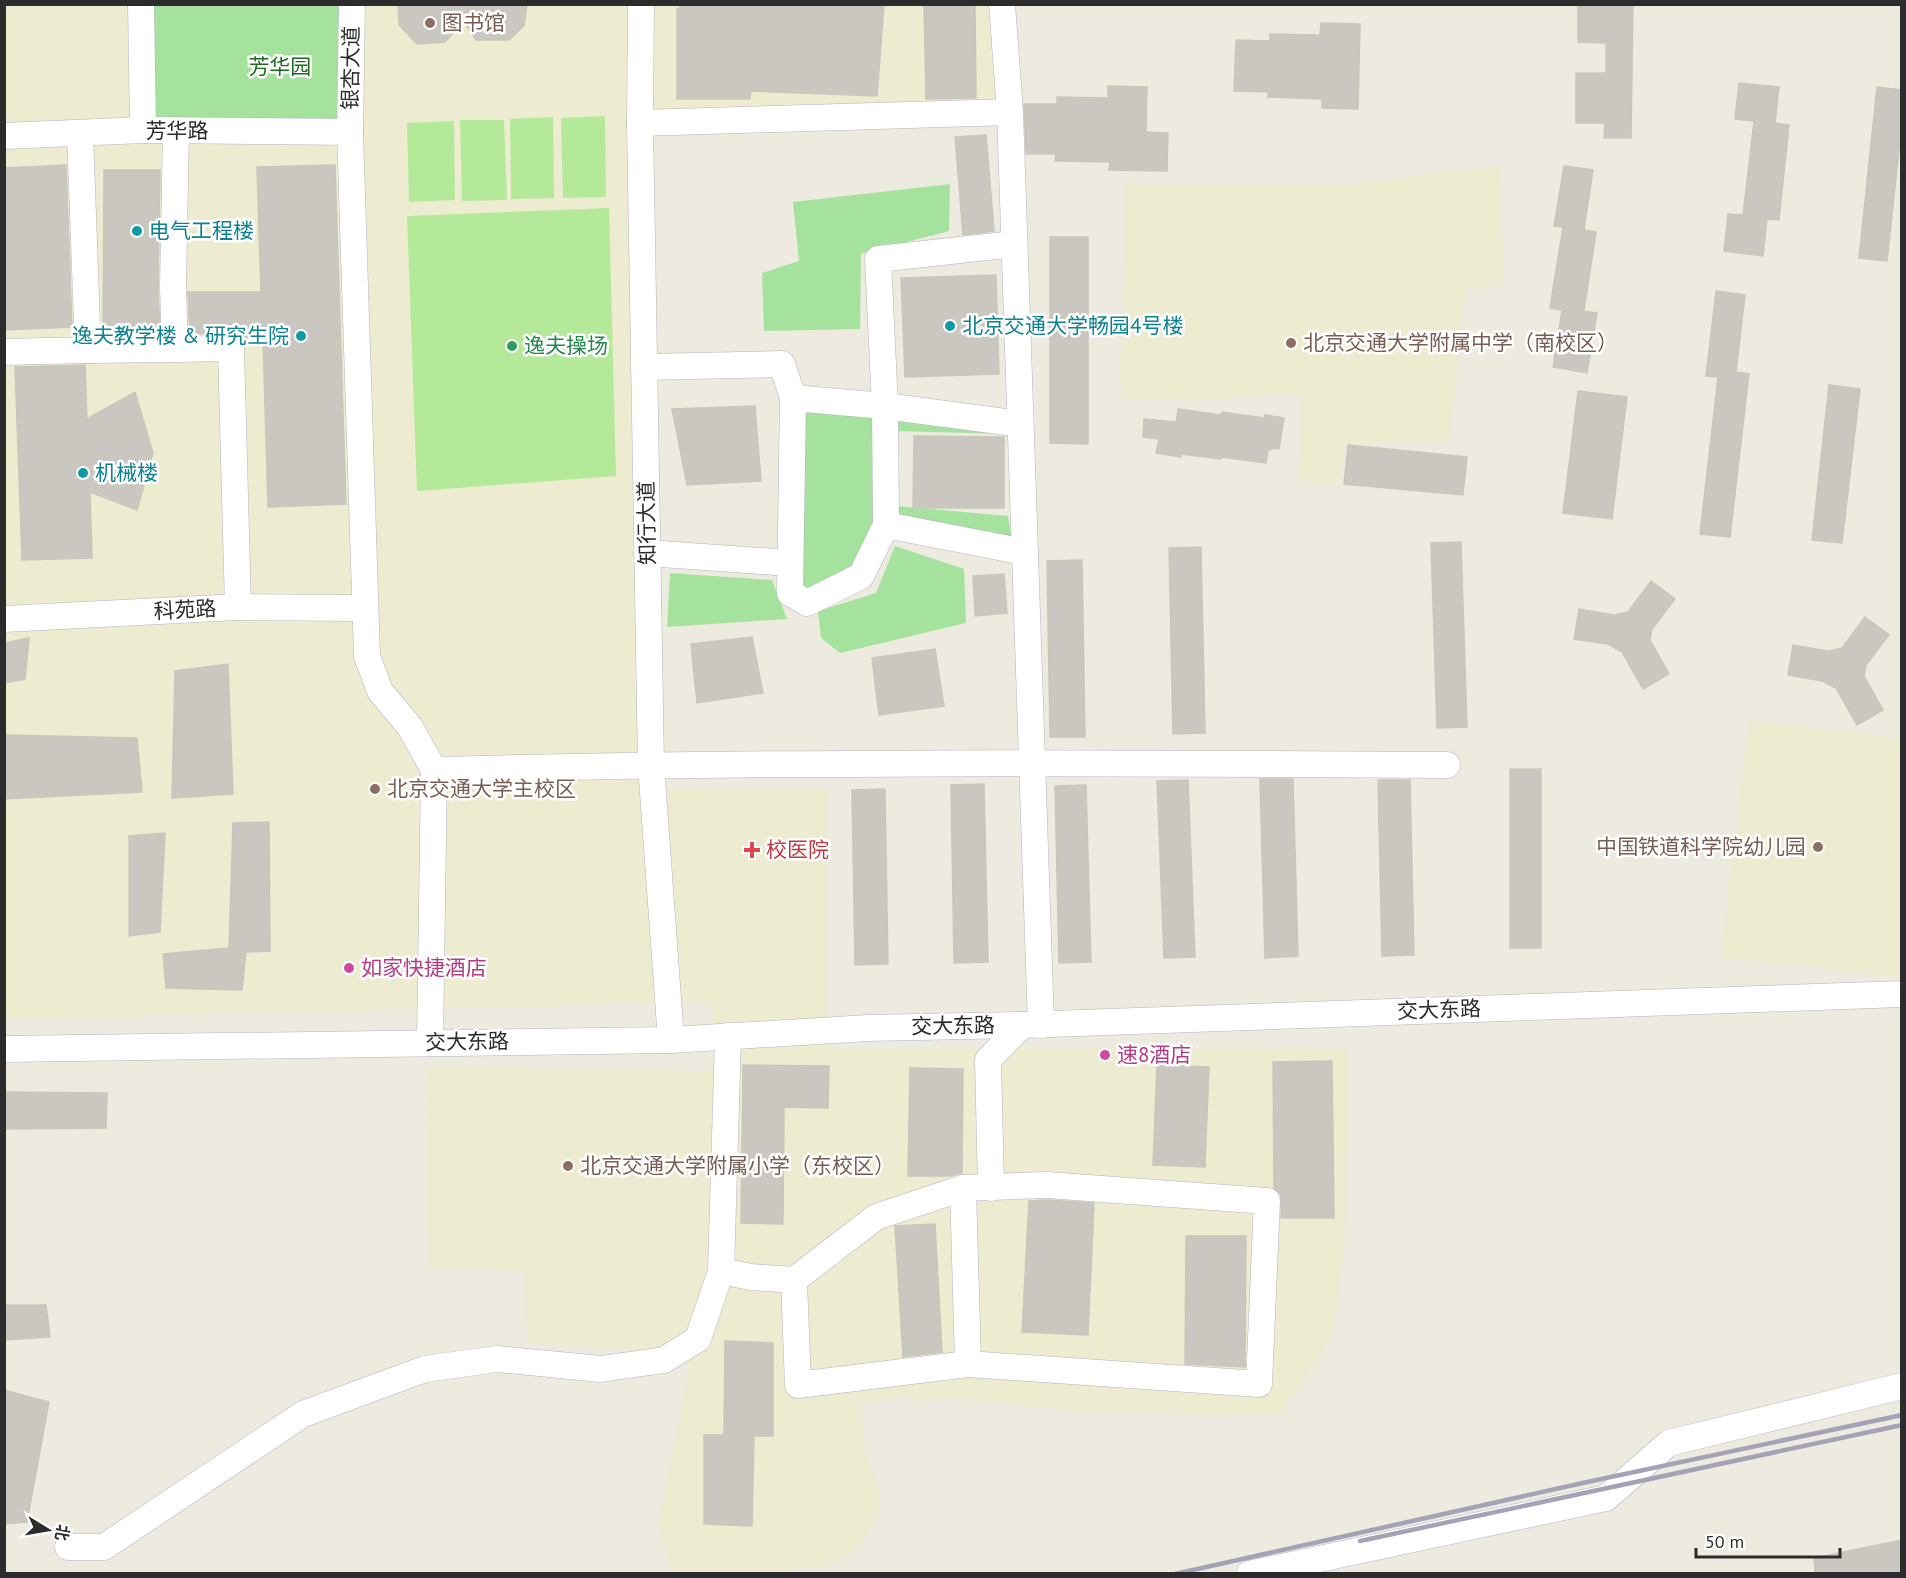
<svg xmlns="http://www.w3.org/2000/svg" width="1906" height="1578" font-family="'PT Sans','Noto Sans SC',sans-serif">
	<style>
		.education { fill: #eeecd0 }
		.green { fill: #a5e29e }
		.pitch { fill: #b4e99a }
		.building { fill: #c9c7bf; stroke: #c9c7b9; stroke-width: 1.5 }
		.lines { fill: none; stroke-linecap: round; stroke-linejoin: round }
		.minor-casing { stroke: #b3b3bf; stroke-width: 27 }
		.minor { stroke: #fff; stroke-width: 26 }
		.rail { stroke: #a4a2b6; stroke-width: 4.5 }
		.education-dot { fill: #8d6e63; stroke: #fff; stroke-width: 2 }
		.culture-dot { fill: #0f9aa8; stroke: #fff; stroke-width: 2 }
		.leisure-dot { fill: #2e9e5b; stroke: #fff; stroke-width: 2 }
		.health-dot { fill: #e0444e; stroke: #fff; stroke-width: 2 }
		.hotel-dot { fill: #d1479c; stroke: #fff; stroke-width: 2 }
		.labels { text-anchor: middle; stroke-width: 5; stroke-linejoin: round; paint-order: stroke }
		.education-label { font-size: 21px; fill: #785e54; stroke: #fff; text-anchor: start }
		.park-label { font-size: 21px; fill: #1d6920; stroke: #fff }
		.street-label { font-size: 21px; fill: #2c2c2c; stroke: #fff }
		.culture-label { font-size: 21px; fill: #0d838f; stroke: #fff; text-anchor: start }
		.leisure-label { font-size: 21px; fill: #27864d; stroke: #fff; text-anchor: start }
		.health-label { font-size: 21px; fill: #be3a42; stroke: #fff; text-anchor: start }
		.hotel-label { font-size: 21px; fill: #b23c85; stroke: #fff; text-anchor: start }
	</style>
	<rect width="100%" height="100%" fill="#edebdf"/>
	<g class="education">
		<polygon points="4,5 1005,5 1010,112 651,130 666,788 827,790 828,1048 1347,1047 1346,1228 1333,1334 1280,1415 1105,1414 966,1400 906,1398 860,1403 866,1459 878,1482 879,1512 870,1530 851,1555 821,1568 802,1567 777,1573 673,1573 658,1522 688,1377 684,1334 669,1346 653,1351 527,1342 524,1271 429,1269 427,1067 710,1071 712,1001 5,1020"/>
		<polygon points="1500,164 1504,285 1466,290 1449,441 1345,444 1338,484 1298,481 1302,395 1121,400 1125,183 1354,184"/>
		<polygon points="1749,720 1901,738 1902,956 1899,978 1721,957"/>
	</g>
	<g class="green">
		<polygon points="141,5 345,5 343,132 143,122"/>
		<polygon points="950,184 949,231 861,254 860,329 764,331 762,273 799,261 793,202"/>
		<polygon points="805,408 877,413 879,521 858,565 812,590 801,584"/>
		<polygon points="893,416 1007,434 893,431"/>
		<polygon points="897,506 1008,516 1012,541 899,523"/>
		<polygon points="895,546 964,569 966,623 840,653 821,638 818,611 876,593"/>
		<polygon points="670,573 772,580 787,619 667,627"/>
	</g>
	<g class="pitch">
		<polygon points="605,116 606,197 563,198 561,118"/>
		<polygon points="553,117 554,198 511,199 510,119"/>
		<polygon points="460,120 504,120 507,200 462,201"/>
		<polygon points="454,121 455,200 409,202 407,123"/>
		<polygon points="609,208 616,476 417,491 407,216"/>
	</g>
	<g class="building">
		<polygon points="398,4 527,4 524,26 509,40 476,40 464,22 445,42 417,44 399,25"/>
		<polygon points="687,4 884,4 877,96 751,91 750,99 677,99 677,9"/>
		<polygon points="924,4 975,4 976,98 926,99"/>
		<polygon points="1578,4 1633,4 1631,138 1604,138 1605,123 1576,123 1576,73 1606,73 1606,43 1578,42"/>
		<polygon points="1321,23 1360,24 1358,109 1322,108 1322,99 1268,97 1268,92 1234,91 1236,40 1270,41 1270,34 1320,35"/>
		<polygon points="1739,83 1779,87 1775,123 1789,125 1779,220 1767,219 1763,256 1724,251 1728,214 1743,215 1754,121 1735,119"/>
		<polygon points="1108,86 1147,87 1146,132 1168,133 1167,171 1109,170 1110,162 1055,161 1056,154 1026,154 1024,104 1057,104 1057,97 1108,98"/>
		<polygon points="1877,87 1902,90 1902,122 1887,261 1859,258"/>
		<polygon points="986,135 994,231 963,235 955,137"/>
		<polygon points="66,165 72,327 4,330 4,168"/>
		<polygon points="335,165 346,504 268,507 263,338 242,338 231,333 190,334 188,292 261,292 257,167"/>
		<polygon points="1564,166 1593,170 1584,230 1596,232 1584,311 1597,313 1587,373 1553,367 1562,310 1550,308 1563,227 1554,226"/>
		<polygon points="104,170 160,170 158,287 160,334 103,335"/>
		<polygon points="1050,237 1088,237 1088,444 1050,443"/>
		<polygon points="996,275 999,374 905,377 901,278"/>
		<polygon points="1716,291 1745,295 1736,372 1749,374 1730,537 1700,534 1718,377 1706,376"/>
		<polygon points="85,365 87,419 135,392 153,453 137,510 90,492 92,558 22,560 15,367"/>
		<polygon points="1829,385 1860,389 1842,543 1812,540"/>
		<polygon points="1578,391 1627,397 1612,519 1563,513"/>
		<polygon points="755,406 761,481 687,485 672,409"/>
		<polygon points="1178,409 1221,415 1222,412 1265,418 1265,415 1284,418 1279,449 1271,448 1271,450 1268,450 1266,463 1221,457 1221,459 1181,454 1181,457 1156,453 1159,439 1143,437 1144,419 1176,422"/>
		<polygon points="914,436 1004,437 1004,508 913,508"/>
		<polygon points="1348,445 1467,457 1463,495 1344,484"/>
		<polygon points="1461,542 1467,727 1437,728 1431,543"/>
		<polygon points="1201,547 1205,733 1173,734 1169,548"/>
		<polygon points="1082,560 1085,737 1050,737 1047,561"/>
		<polygon points="1004,574 1007,613 975,616 973,576"/>
		<polygon points="1651,581 1675,599 1652,629 1650,640 1669,674 1643,689 1622,652 1608,644 1574,639 1579,609 1614,615 1628,612"/>
		<polygon points="1865,617 1889,635 1866,665 1864,676 1883,710 1857,725 1836,688 1822,681 1788,675 1793,645 1828,651 1842,648"/>
		<polygon points="752,637 763,693 697,703 691,644"/>
		<polygon points="29,638 25,679 4,683 4,643"/>
		<polygon points="935,649 944,706 879,715 872,658"/>
		<polygon points="228,664 233,794 172,798 175,671"/>
		<polygon points="4,735 137,738 142,792 4,799"/>
		<rect x="1510" y="769" width="31" height="179"/>
		<polygon points="1260,779 1293,779 1298,956 1265,958"/>
		<polygon points="1188,780 1195,957 1164,958 1157,781"/>
		<polygon points="1378,780 1410,780 1414,955 1382,956"/>
		<polygon points="984,784 988,962 954,963 951,785"/>
		<polygon points="1086,785 1091,962 1059,963 1055,786"/>
		<polygon points="885,789 888,964 855,965 852,790"/>
		<polygon points="269,822 270,951 246,952 242,990 166,988 163,954 229,948 233,823"/>
		<polygon points="165,833 160,932 129,936 129,836"/>
		<polygon points="1332,1061 1334,1218 1281,1218 1281,1195 1274,1188 1273,1062"/>
		<polygon points="743,1065 829,1066 828,1108 784,1107 783,1224 741,1223"/>
		<polygon points="1157,1065 1209,1067 1205,1167 1153,1165"/>
		<polygon points="910,1068 963,1069 962,1173 950,1176 908,1176"/>
		<polygon points="4,1092 107,1093 106,1128 4,1129"/>
		<polygon points="1047,1200 1094,1203 1088,1335 1022,1332 1029,1201"/>
		<polygon points="935,1224 942,1352 903,1357 895,1226"/>
		<polygon points="1186,1236 1246,1236 1245,1367 1185,1364"/>
		<polygon points="4,1305 46,1305 50,1337 4,1340"/>
		<polygon points="725,1341 773,1343 773,1436 754,1436 752,1526 704,1524 704,1435 724,1435"/>
		<polygon points="4,1390 49,1402 27,1522 4,1524"/>
		<polygon points="1902,1540 1902,1574 1815,1574 1814,1558"/>
	</g>
	<g class="lines">
		<g class="minor-casing">
			<g id="minor">
				<polyline points="141,4 143,130"/>
				<polyline points="352,4 350,132 367,656 380,691 410,727 434,770 430,1043"/>
				<polyline points="641,4 640,123 651,765 671,1040"/>
				<polyline points="1002,4 1010,112 1041,1025"/>
				<polyline points="640,123 1010,112"/>
				<polyline points="4,136 143,130 350,132"/>
				<polyline points="1014,244 878,259 885,406 1020,424"/>
				<polyline points="175,349 231,348 238,607"/>
				<polyline points="88,350 175,349 173,287 176,130"/>
				<polyline points="4,352 88,350 80,134"/>
				<polyline points="644,367 782,364 793,398 885,406 886,525 1025,552"/>
				<polyline points="793,398 790,593 807,603 861,576 886,525"/>
				<polyline points="647,553 790,563"/>
				<polyline points="4,619 238,607 365,608"/>
				<path d="M434 770C772 761 1109 763 1447 765"/>
				<polyline points="4,1049 671,1040 868,1028 1022,1025 1902,994"/>
				<polyline points="991,1188 988,1060 1022,1025"/>
				<polyline points="721,1271 751,1277 794,1280 876,1217 963,1188 968,1364"/>
				<polyline points="794,1280 798,1385 968,1364 1259,1384 1267,1201 1047,1185 963,1188"/>
				<polyline points="68,1547 104,1547 303,1414 425,1369 497,1359 601,1369 664,1360 698,1339 721,1271 728,1036"/>
				<polyline points="1249,1574 1606,1498 1669,1443 1902,1386"/>
			</g>
		</g>
		<use href="#minor" class="minor"/>
		<g class="rail">
			<polyline points="1360,1541 1902,1425"/>
			<polyline points="1175,1574 1578,1484 1902,1415"/>
		</g>
	</g>
	<g class="education-dot">
		<circle cx="430" cy="23" r="6"/>
		<circle cx="1291" cy="343" r="6"/>
		<circle cx="375" cy="789" r="6"/>
		<circle cx="1818" cy="847" r="6"/>
		<circle cx="568" cy="1166" r="6"/>
	</g>
	<g class="culture-dot">
		<circle cx="137" cy="231" r="6"/>
		<circle cx="950" cy="326" r="6"/>
		<circle cx="301" cy="336" r="6"/>
		<circle cx="83" cy="473" r="6"/>
	</g>
	<circle class="leisure-dot" cx="512" cy="346" r="6"/>
	<path class="health-dot" d="M749 841h6v6h6v6h-6v6h-6v-6h-6v-6h6z"/>
	<g class="hotel-dot">
		<circle cx="349" cy="968" r="6"/>
		<circle cx="1105" cy="1055" r="6"/>
	</g>
	<g class="labels">
		<g class="education-label">
			<text x="442" y="30">图书馆</text>
			<text x="1303" y="350">北京交通大学附属中学（南校区）</text>
			<text x="387" y="796">北京交通大学主校区</text>
			<text x="1806" y="854" text-anchor="end">中国铁道科学院幼儿园</text>
			<text x="580" y="1173">北京交通大学附属小学（东校区）</text>
		</g>
		<g class="park-label">
			<text x="280" y="74">芳华园</text>
		</g>
		<g class="street-label">
			<text transform="translate(351 68) rotate(-89)" y="7">银杏大道</text>
			<text x="177" y="138">芳华路</text>
			<text transform="translate(647 523) rotate(-91)" y="7">知行大道</text>
			<text transform="translate(185 610) rotate(-3)" y="7">科苑路</text>
			<text transform="translate(1439 1010) rotate(-2)" y="7">交大东路</text>
			<text transform="translate(953 1026) rotate(-1)" y="7">交大东路</text>
			<text transform="translate(467 1042) rotate(-1)" y="7">交大东路</text>
		</g>
		<g class="culture-label">
			<text x="149" y="238">电气工程楼</text>
			<text x="962" y="333">北京交通大学畅园4号楼</text>
			<text x="289" y="343" text-anchor="end">逸夫教学楼 &amp; 研究生院</text>
			<text x="95" y="480">机械楼</text>
		</g>
		<g class="leisure-label">
			<text x="524" y="353">逸夫操场</text>
		</g>
		<g class="health-label">
			<text x="766" y="857">校医院</text>
		</g>
		<g class="hotel-label">
			<text x="361" y="975">如家快捷酒店</text>
			<text x="1117" y="1062">速8酒店</text>
		</g>
	</g>
	<rect width="1906" height="1578" fill="none" stroke="#2c2c2c" stroke-width="12"/>
	<g transform="translate(48 1530) rotate(101)" stroke="#ffffff" stroke-width="4.5" paint-order="stroke">
	<path d="M0-4.5L10 22L0 15L-10 22Z" fill="#2c2c2c"/>
	<text y="-9" font-size="16" font-weight="bold" text-anchor="middle" fill="#2c2c2c">北</text>
	</g>
	<path d="M1696 1548v9h144v-9" fill="none" stroke="#2c2c2c" stroke-width="3"/>
	<text x="1705" y="1548" font-size="18" fill="#2c2c2c" stroke="#ffffff" stroke-width="4.5" paint-order="stroke">50 m</text>
</svg>
